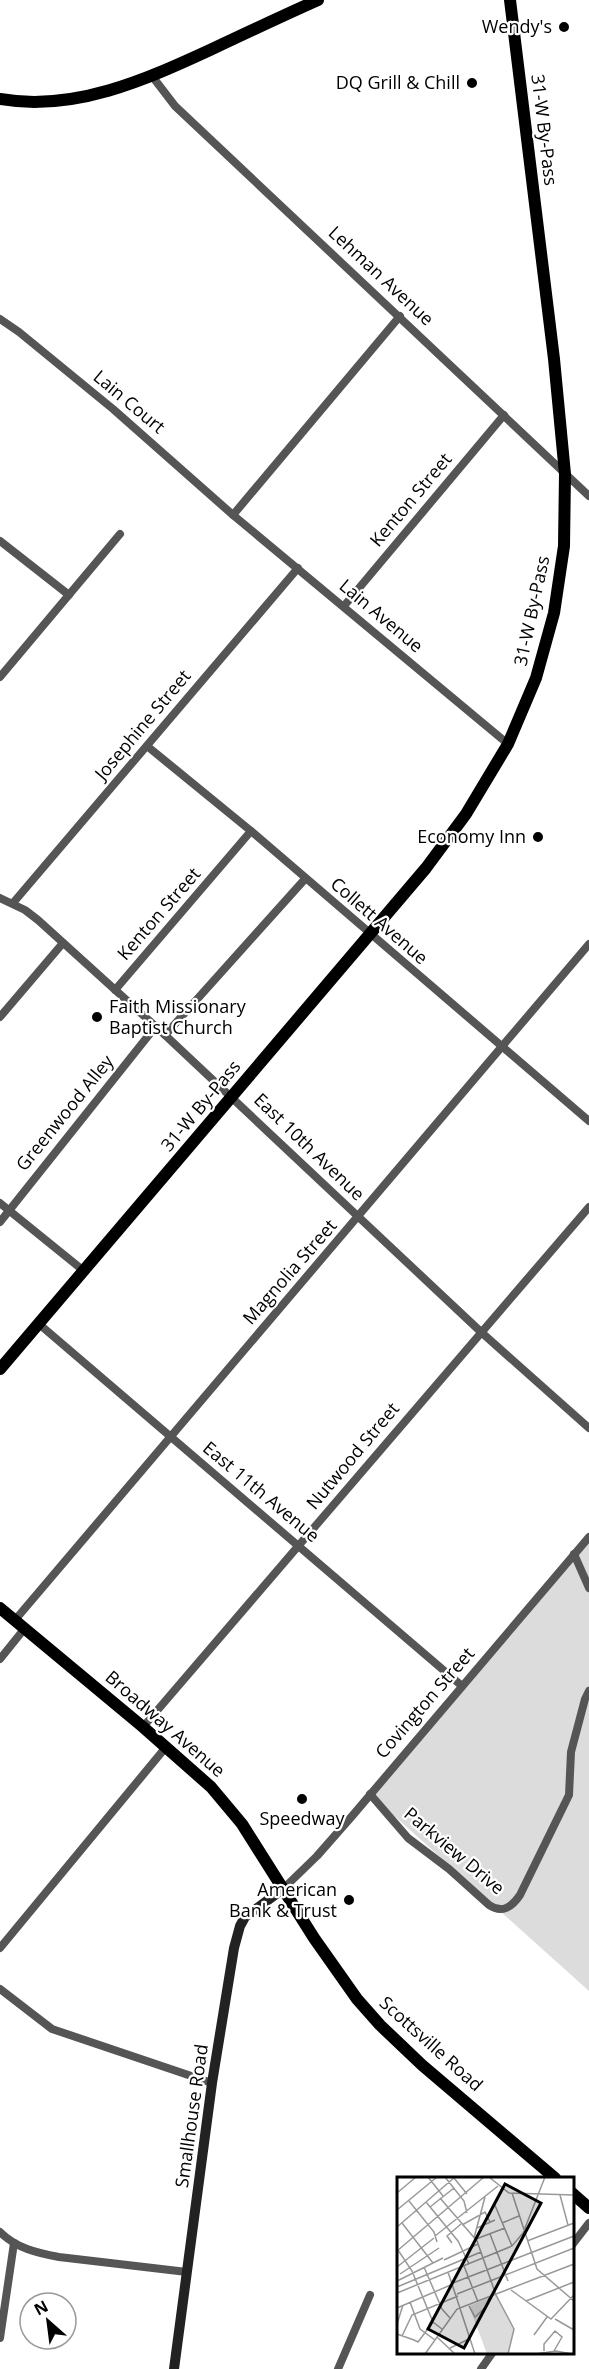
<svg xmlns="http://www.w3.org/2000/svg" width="589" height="2369" font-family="'Open Sans',sans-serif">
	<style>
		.green { fill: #dcdcdc }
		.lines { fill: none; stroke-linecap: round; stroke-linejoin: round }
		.street { stroke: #555; stroke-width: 8 }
		.secondary { stroke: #222; stroke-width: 10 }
		.primary { stroke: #000; stroke-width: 12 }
		.poi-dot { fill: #000; stroke: #fff; stroke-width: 2 }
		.labels { text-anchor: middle; stroke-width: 4.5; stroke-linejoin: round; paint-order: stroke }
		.poi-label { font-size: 18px; fill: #000; stroke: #fff; text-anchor: end }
		.street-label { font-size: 18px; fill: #000; stroke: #fff }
		.inset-road { fill: none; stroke: #999; stroke-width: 1.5 }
		.view { fill: #000; fill-opacity: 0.15; stroke: #000; stroke-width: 3 }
		.inset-edge { fill: none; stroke: #000; stroke-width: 3 }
	</style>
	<rect width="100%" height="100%" fill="#fff"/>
	<polygon class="green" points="589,1538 589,1991 370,1794"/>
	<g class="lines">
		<g class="street">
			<polyline points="152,76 175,106 589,496"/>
			<polyline points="0,319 19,332 113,409 233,515 508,744"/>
			<polyline points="233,515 400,316"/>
			<polyline points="0,541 69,595"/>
			<polyline points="344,606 504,415"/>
			<polyline points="0,677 120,534"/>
			<polyline points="147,746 251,831 589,1121"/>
			<polyline points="0,898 25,910 38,920 165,1035 481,1332 589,1428"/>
			<polyline points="13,903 298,568"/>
			<polyline points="115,990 251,831"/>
			<polyline points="0,1017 63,943"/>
			<polyline points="165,1035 305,879"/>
			<polyline points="0,1203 84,1271"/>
			<polyline points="0,1222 156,1026"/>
			<polyline points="39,1324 462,1686"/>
			<polyline points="574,1554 589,1588"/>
			<polyline points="15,1620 589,944"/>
			<polyline points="0,1659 25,1628"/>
			<polyline points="143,1727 589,1207"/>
			<path d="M370 1794 408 1838 449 1869 489 1905C502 1914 512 1907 520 1895L569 1795 571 1752 585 1699 589 1691"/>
			<polyline points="283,1889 317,1856 353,1815 589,1537"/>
			<polyline points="0,1948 166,1747"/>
			<polyline points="0,1989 52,2029 212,2083"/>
			<path d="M0 2232C16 2248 37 2253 59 2257L187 2272"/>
			<polyline points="572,2245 589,2223"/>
			<polyline points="0,2338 14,2243"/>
			<polyline points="338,2369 370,2295"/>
			<polyline points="481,2369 493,2352"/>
		</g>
		<polyline class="secondary" points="174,2369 212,2083 234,1948 240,1926 245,1917 283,1889"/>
		<g class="primary">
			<path d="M0 99C74 112 145 80 210 50 246 33 282 16 318 0"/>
			<polyline points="0,1369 426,868 466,814 508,744 536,678 554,613 564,546 565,474 554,359 510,0"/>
			<polyline points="0,1608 143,1727 211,1787 242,1824 314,1938 357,1999 380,2025 422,2065 555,2178"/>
			<polyline points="572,2193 589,2208"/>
		</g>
	</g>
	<g class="poi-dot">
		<circle cx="564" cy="27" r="6"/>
		<circle cx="472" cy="83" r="6"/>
		<circle cx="538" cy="837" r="6"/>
		<circle cx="97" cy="1017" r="6"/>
		<circle cx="302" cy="1799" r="6"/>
		<circle cx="349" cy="1900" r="6"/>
	</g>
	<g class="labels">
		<g class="poi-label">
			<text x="552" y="33">Wendy's</text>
			<text x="460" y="89">DQ Grill &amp; Chill</text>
			<text x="526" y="843">Economy Inn</text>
			<text x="109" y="1013" text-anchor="start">Faith Missionary<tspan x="109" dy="21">Baptist Church</tspan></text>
			<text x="302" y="1825" text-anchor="middle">Speedway</text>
			<text x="337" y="1896">American<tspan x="337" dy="21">Bank &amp; Trust</tspan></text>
		</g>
		<g class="street-label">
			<text transform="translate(544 130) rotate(83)" y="6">31-W By-Pass</text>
			<text transform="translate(381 276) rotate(43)" y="6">Lehman Avenue</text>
			<text transform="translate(129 402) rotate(40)" y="6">Lain Court</text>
			<text transform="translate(411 500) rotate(-50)" y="6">Kenton Street</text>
			<text transform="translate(532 611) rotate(-78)" y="6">31-W By-Pass</text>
			<text transform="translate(381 616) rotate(40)" y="6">Lain Avenue</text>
			<text transform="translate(143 725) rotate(-50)" y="6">Josephine Street</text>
			<text transform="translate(159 914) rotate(-49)" y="6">Kenton Street</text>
			<text transform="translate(379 921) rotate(41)" y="6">Collett Avenue</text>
			<text transform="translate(201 1106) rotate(-50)" y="6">31-W By-Pass</text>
			<text transform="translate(65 1113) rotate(-51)" y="6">Greenwood Alley</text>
			<text transform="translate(309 1147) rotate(44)" y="6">East 10th Avenue</text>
			<text transform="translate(290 1272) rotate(-49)" y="6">Magnolia Street</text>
			<text transform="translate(353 1456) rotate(-50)" y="6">Nutwood Street</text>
			<text transform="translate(261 1492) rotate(40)" y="6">East 11th Avenue</text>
			<text transform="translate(425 1703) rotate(-49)" y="6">Covington Street</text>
			<text transform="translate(165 1724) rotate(41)" y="6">Broadway Avenue</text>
			<text transform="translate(454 1851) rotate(40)" y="6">Parkview Drive</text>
			<text transform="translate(431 2044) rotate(42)" y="6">Scottsville Road</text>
			<text transform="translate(192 2116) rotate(-82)" y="6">Smallhouse Road</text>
		</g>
	</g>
	<g transform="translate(397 2177)">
		<rect width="177" height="177" fill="#fff"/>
		<path d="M99 118 117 153 111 177H90L72 129Z" fill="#dcdcdc"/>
		<path class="inset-road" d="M31 0 46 19M48 0 67 24 70 36M92 0 112 16 177 18M57 1 70 17M0 16 19 0M115 16 140 92 177 124M163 18 171 48M43 21 80 64 99 118 117 152 111 177M12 24 37 55 40 65M29 25 61 64 72 87M97 26 115 69M33 30 57 11M0 33 40 0M5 46 36 86M105 46 122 39M65 48 88 35 93 45M0 50 58 0M80 51 98 43M93 57 111 104M38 59 101 9M77 61 88 20M79 62 108 51M130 64 177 46M55 66 50 59 64 47M1 73 15 94 36 145 45 152M0 74 87 0M47 83 81 67M67 89 81 125M0 90 37 61M27 90 45 132 53 141M51 95 78 177M3 97 42 71M0 104 46 81M56 106 177 59M0 110 84 75M114 113 154 142 177 118M0 116 115 69 126 56 148 0M60 117 177 71M129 124 177 105M13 125 23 152 38 163M72 129 78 140 90 129 92 121M0 131 56 107M158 142 177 153M0 147 6 128M0 157 17 163M137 158 150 140M5 159 15 138 61 119M40 160 58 177M17 163 21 165 36 145M53 171 72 162M147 174V167L158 154 165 160 157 174M28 177 60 132 177 87M138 177 159 174 175 177"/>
		<path class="view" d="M108 7 144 26 67 171 31 152Z"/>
		<rect width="177" height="177" class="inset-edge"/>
	</g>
	<g transform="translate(48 2321) rotate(332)"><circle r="28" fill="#ffffff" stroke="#999999" stroke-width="1.5"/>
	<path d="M0-4.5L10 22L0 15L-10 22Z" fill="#000000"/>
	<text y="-9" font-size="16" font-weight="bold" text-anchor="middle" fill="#000000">N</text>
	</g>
</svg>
